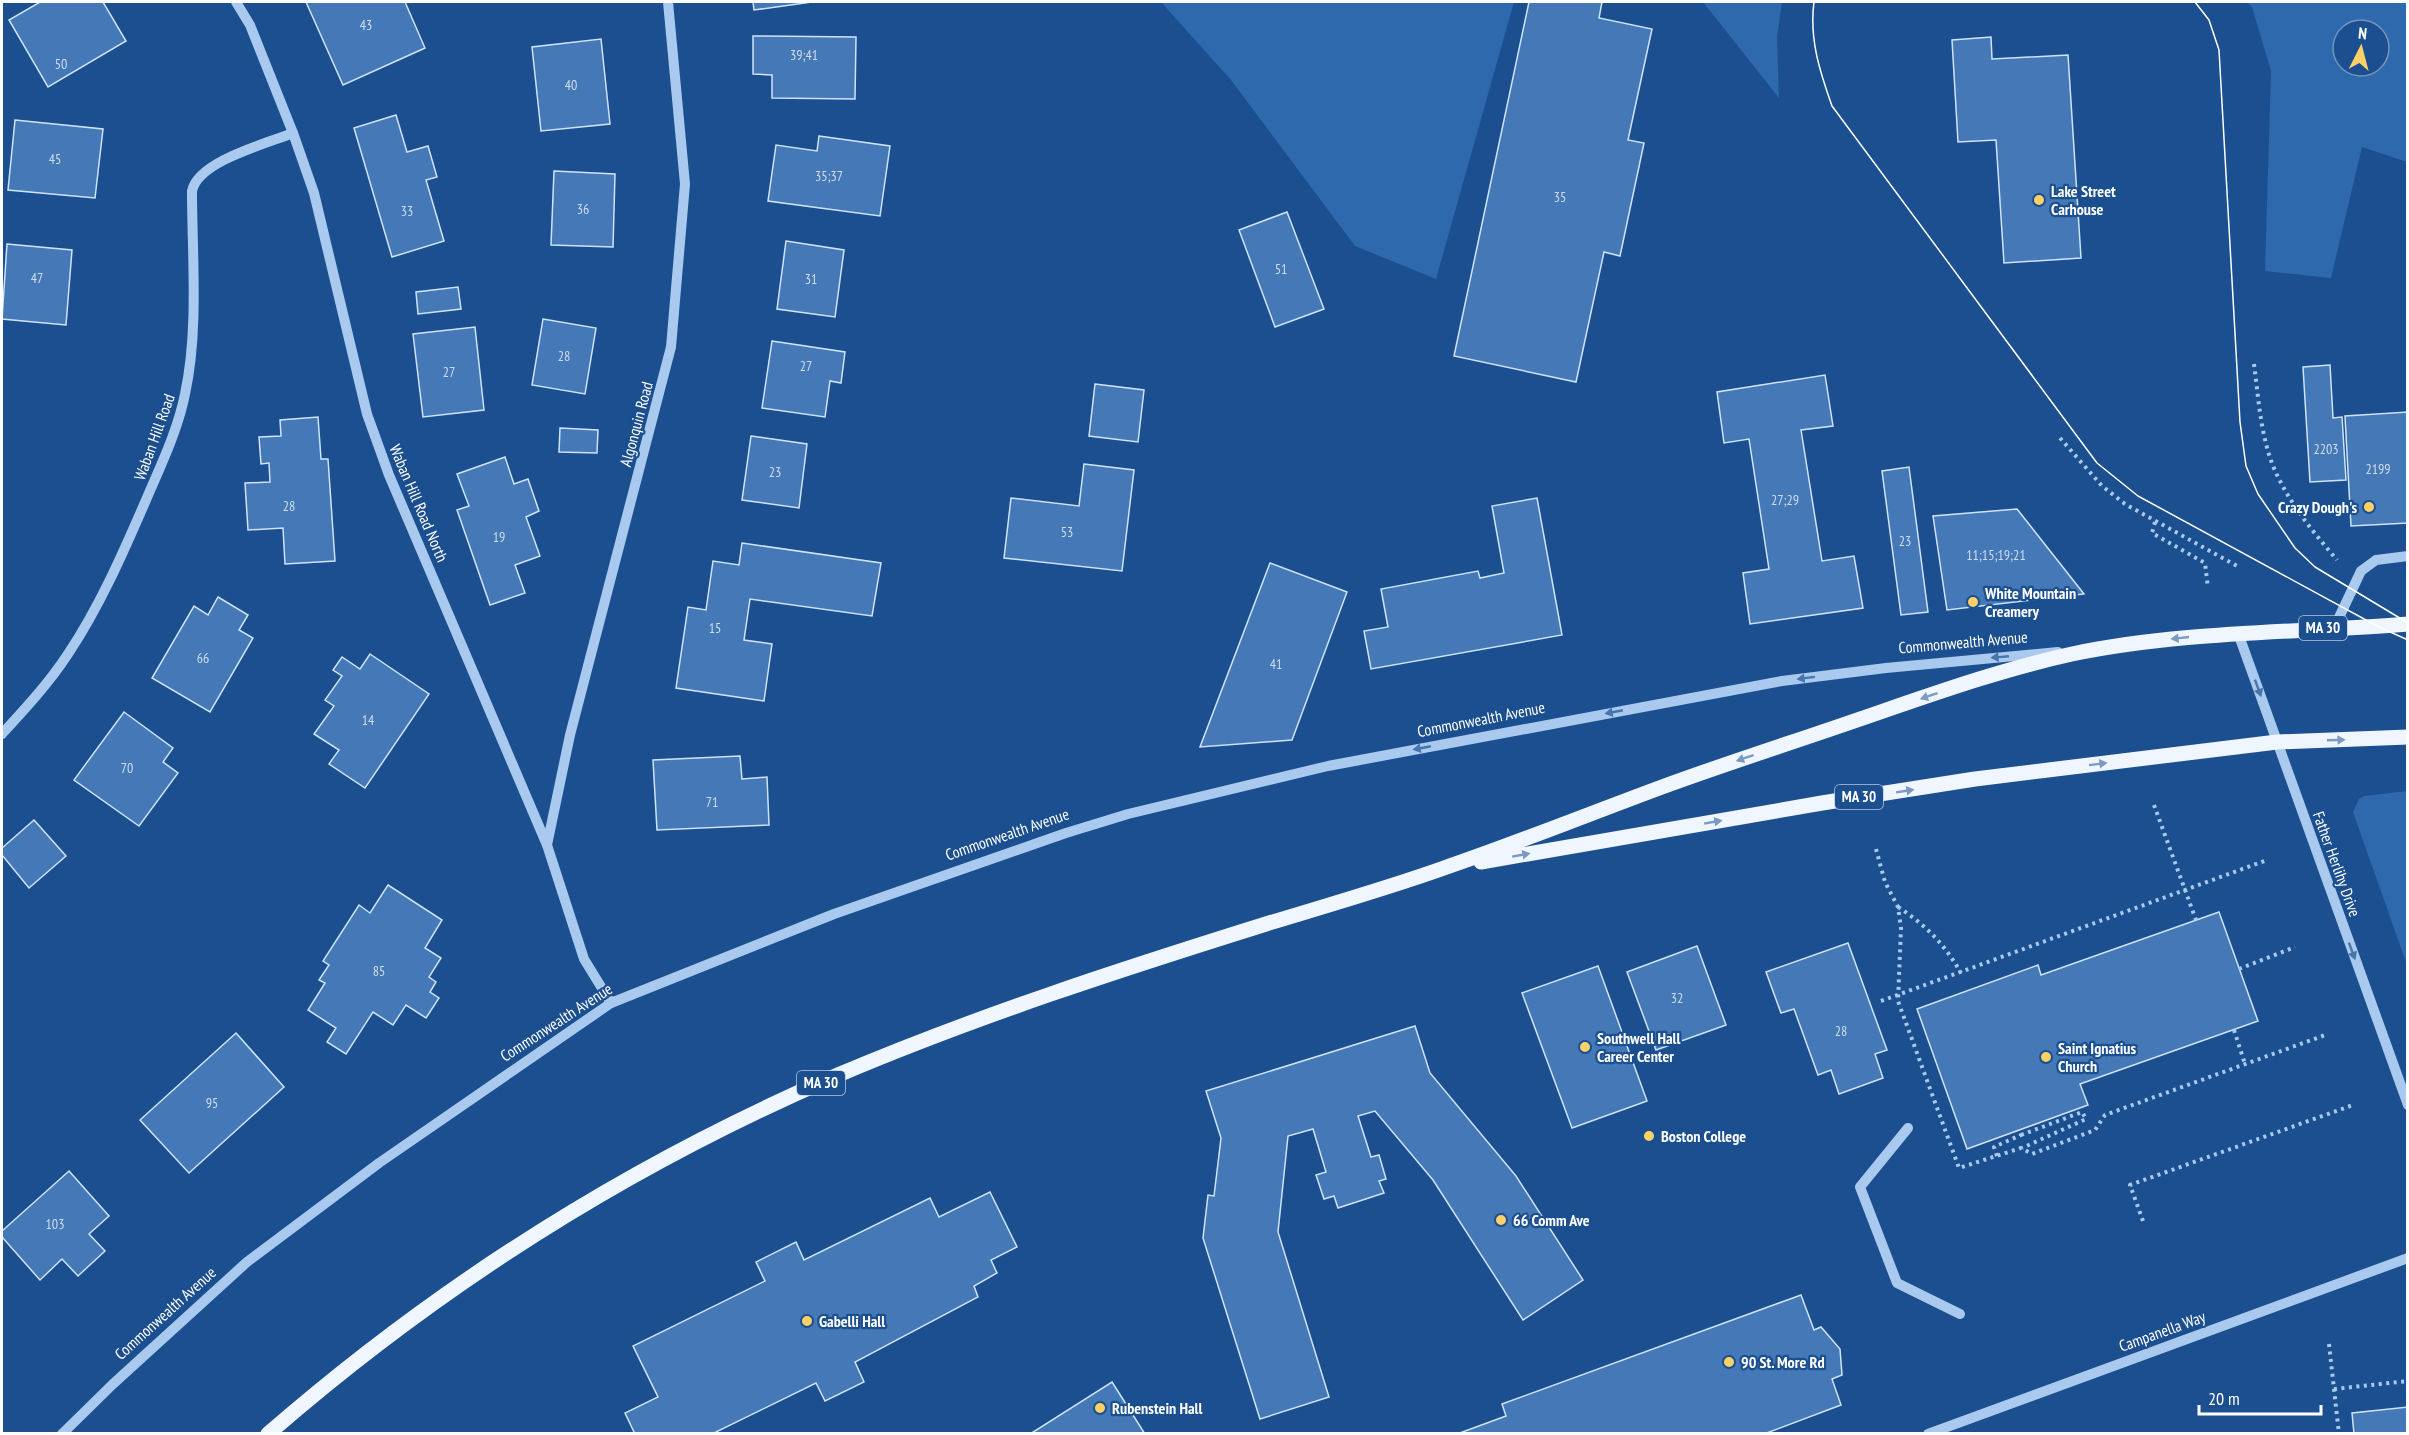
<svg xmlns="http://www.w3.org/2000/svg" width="2409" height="1435" font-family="'PT Sans Narrow',sans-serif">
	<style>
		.green { fill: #2e69ad; fill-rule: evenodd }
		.building { fill: #4478b7; stroke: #cfe3fa; stroke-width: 1.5 }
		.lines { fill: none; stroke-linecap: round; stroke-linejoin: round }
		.path { stroke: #a9c9ee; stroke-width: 4; stroke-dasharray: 3 4.5; stroke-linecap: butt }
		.minor { stroke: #a9c9ee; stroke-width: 10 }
		.major { stroke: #f0f6ff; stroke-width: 15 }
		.tram { stroke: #fff; stroke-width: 1.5 }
		.oneway { fill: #7b9ac1 }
		.oneway2 { fill: #4674ac }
		.poi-dot { fill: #ffd166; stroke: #1b4f8f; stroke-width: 2 }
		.labels { text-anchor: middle; stroke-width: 4.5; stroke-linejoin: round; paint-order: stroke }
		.number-label { font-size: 14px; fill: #d0dded }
		.shield { fill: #1b4f8f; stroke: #bbcadd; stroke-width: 1.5 }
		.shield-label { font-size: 15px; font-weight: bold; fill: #fff }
		.poi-label { font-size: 16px; font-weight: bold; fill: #fff; stroke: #1b4f8f; text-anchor: start }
		.street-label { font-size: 16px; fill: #fff; stroke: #1b4f8f }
	</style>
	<rect width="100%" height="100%" fill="#1b4f8f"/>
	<g class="green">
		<polygon points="1161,2 1514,2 1436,279 1355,246 1231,80"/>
		<polygon points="1703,2 1782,2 1777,37 1779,98"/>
		<path d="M2247 2H2407V162L2362 147 2331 278 2265 271 2271 71 2252 7ZM2343 30H2379V66H2343Z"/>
		<polygon points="2407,791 2408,791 2407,965 2353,812 2359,799 2364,796"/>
	</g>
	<g class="building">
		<polygon points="40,2 103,2 126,41 48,87 9,20"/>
		<polygon points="306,2 405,2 425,48 343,85"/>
		<polygon points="753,2 812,2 754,10"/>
		<polygon points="1529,2 1602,2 1599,18 1652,29 1628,140 1644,143 1620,256 1604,252 1576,382 1454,356"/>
		<polygon points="753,36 856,37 855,99 772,98 772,75 753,74"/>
		<polygon points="1991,37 1992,59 2068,55 2081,258 2004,263 1996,140 1958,142 1952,40"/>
		<polygon points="601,39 610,124 541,131 532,47"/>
		<polygon points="396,115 407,152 428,146 437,177 426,180 444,241 392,257 354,128"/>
		<polygon points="15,120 103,129 95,198 8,190"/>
		<polygon points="819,136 890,146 880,216 768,201 776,145 817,151"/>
		<polygon points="554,171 615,174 613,247 551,245"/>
		<polygon points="1287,212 1324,309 1275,327 1239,230"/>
		<polygon points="786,241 844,250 835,317 777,309"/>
		<polygon points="7,244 72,250 66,325 2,319"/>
		<polygon points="458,287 461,309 418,314 416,292"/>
		<polygon points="543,319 596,328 585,394 532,385"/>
		<polygon points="475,327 484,410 423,417 413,334"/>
		<polygon points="772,341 845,352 841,383 830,381 825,417 762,408"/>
		<polygon points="2330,365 2333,418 2342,417 2346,480 2310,482 2303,367"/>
		<polygon points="1825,375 1833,426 1801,430 1822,561 1854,556 1863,608 1750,624 1743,573 1769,569 1749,439 1724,443 1717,392"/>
		<polygon points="1095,384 1144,390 1138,442 1089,436"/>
		<polygon points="2408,412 2408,523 2351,526 2345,416"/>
		<polygon points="318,417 321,459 328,459 335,561 285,564 283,528 248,530 245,483 270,482 269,463 261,464 259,437 281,436 280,420"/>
		<polygon points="560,428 598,430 597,453 559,452"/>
		<polygon points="751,436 807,444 799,508 742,500"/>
		<polygon points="505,457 514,484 528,479 539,511 526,517 540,556 515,565 525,593 490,605 457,510 469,506 457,474"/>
		<polygon points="1084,464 1134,470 1122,571 1004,558 1011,498 1079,506"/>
		<polygon points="1909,467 1928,612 1901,615 1882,471"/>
		<polygon points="1537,498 1562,635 1371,669 1364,631 1388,627 1381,589 1478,571 1480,578 1504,573 1492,506"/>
		<polygon points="2017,509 2084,594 1947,610 1933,516"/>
		<polygon points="742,543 881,563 872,616 750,599 744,640 772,644 764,701 676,688 688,607 706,610 713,561 739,565"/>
		<polygon points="1270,563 1347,592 1292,740 1200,747"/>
		<polygon points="218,597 248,615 239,630 253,638 210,712 152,678 194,606 208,615"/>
		<polygon points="370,654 429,694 365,788 329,764 339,750 314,734 334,706 325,700 342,676 333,670 342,657 360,669"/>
		<polygon points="124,712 173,748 163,762 178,773 139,826 74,780"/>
		<polygon points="740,756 742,779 767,777 769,825 657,830 653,760"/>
		<polygon points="34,820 66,856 29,888 2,855 2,848"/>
		<polygon points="388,885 442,920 425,948 441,958 429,977 436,982 430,992 439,998 426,1018 406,1005 393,1025 373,1012 346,1054 327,1042 336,1028 308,1010 325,983 319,980 329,965 323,961 359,905 370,913"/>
		<polygon points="2219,912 2258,1021 2080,1084 2088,1105 1967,1149 1917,1009 2038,965 2041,975"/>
		<polygon points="1848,943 1887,1050 1875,1054 1883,1078 1839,1094 1831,1070 1818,1075 1794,1009 1781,1013 1766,972"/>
		<polygon points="1697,946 1726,1025 1656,1050 1627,972"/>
		<polygon points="1598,966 1647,1101 1572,1128 1522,993"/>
		<polygon points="1415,1026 1430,1073 1516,1176 1583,1280 1523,1320 1433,1180 1375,1111 1358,1116 1371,1157 1379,1155 1386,1179 1379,1181 1384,1193 1338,1208 1334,1196 1324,1199 1316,1175 1326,1172 1313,1129 1288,1136 1278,1232 1329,1397 1260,1419 1203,1238 1208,1195 1214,1196 1221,1138 1206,1091"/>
		<polygon points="236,1033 284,1087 189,1173 140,1120"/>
		<polygon points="69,1171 109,1216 89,1234 105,1251 78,1276 62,1259 40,1280 2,1237 2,1231"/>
		<polygon points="990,1192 1017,1247 991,1260 997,1273 974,1286 978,1297 855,1362 864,1382 825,1401 816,1383 712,1434 635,1434 625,1413 658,1397 633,1346 765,1281 756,1262 796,1242 804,1260 930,1198 939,1217"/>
		<polygon points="1801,1295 1814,1330 1821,1327 1840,1349 1842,1375 1832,1379 1841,1405 1764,1434 1457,1434 1506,1416 1502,1404"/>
		<polygon points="1112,1382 1145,1434 1030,1434"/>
		<polygon points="2408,1407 2408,1434 2354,1434 2352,1413"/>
	</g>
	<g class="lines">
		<g class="path">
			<path d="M2254 364C2259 402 2261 443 2278 477 2293 508 2315 534 2337 560"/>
			<polyline points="2060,438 2102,486 2125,504 2237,566"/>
			<polyline points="2155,522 2152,533 2205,563 2208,588"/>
			<polyline points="2154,805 2196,920"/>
			<polyline points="1876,849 1885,882 1898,907 1901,928 1898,1001 1959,1168 2021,1148 2032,1154 2095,1130 2105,1115 2328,1034"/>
			<path d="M1898 907C1926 925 1945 945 1961 973"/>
			<polyline points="2239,969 2295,947"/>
			<polyline points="1881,1001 2267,860"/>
			<polyline points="2234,1030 2245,1064"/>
			<polyline points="2021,1135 2082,1112 2086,1119 2022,1148"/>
			<polyline points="1997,1156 1994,1147 2021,1135 2019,1131"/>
			<polyline points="2143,1221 2130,1185 2353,1105"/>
			<polyline points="2329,1344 2339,1434"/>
			<polyline points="2334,1389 2408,1381"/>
		</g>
		<g class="minor">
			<polyline points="236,2 250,25 293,133 314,193 367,414 389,475 547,845 584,959 611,1003"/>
			<polyline points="2334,628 2361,571 2376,560 2408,556"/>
			<polyline points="2238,633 2408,1105"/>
			<path d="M2 734C25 709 49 683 68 654 100 606 123 553 146 500 160 467 178 430 185 394 199 330 192 255 192 191 198 161 268 143 293 133"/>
			<polyline points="547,845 570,735 671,347 685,184 668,2"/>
			<polyline points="1908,1128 1860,1187 1897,1283 1960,1314"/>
			<polyline points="62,1434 113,1384 247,1262 379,1163 611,1003 834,914 1066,833 1128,814 1328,766 1782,681 1886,668 2058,652"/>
			<polyline points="1928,1434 2408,1258"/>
		</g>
		<g class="major">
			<polyline points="1481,862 1822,803 1975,779 2277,742 2408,737"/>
			<path d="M268 1434C438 1286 631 1164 838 1075 977 1016 1122 969 1266 924 1325 906 1385 889 1444 868 1517 843 1589 814 1662 787 1727 763 1794 742 1860 719 1930 695 1999 670 2072 654 2182 631 2295 633 2408 624"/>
		</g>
		<g class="tram">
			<path d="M1814 2C1809 39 1820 72 1832 106L2097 463 2138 496 2377 626 2408 640"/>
			<polyline points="2195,2 2209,20 2219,50 2240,422 2246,466 2258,494 2295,548 2315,567 2408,623"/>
		</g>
	</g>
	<defs><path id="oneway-solid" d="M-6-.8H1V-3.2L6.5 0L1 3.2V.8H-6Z" transform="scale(1.5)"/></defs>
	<g class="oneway">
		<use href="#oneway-solid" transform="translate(2180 638) rotate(174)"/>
		<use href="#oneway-solid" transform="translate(1929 696) rotate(161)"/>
		<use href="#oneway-solid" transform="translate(2336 740) rotate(-2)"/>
		<use href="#oneway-solid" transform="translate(1745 758) rotate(161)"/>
		<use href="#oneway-solid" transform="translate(2098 764) rotate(-7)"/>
		<use href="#oneway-solid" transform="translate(1905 791) rotate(-9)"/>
		<use href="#oneway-solid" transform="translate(1713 822) rotate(-10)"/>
		<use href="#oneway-solid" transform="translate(1521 855) rotate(-10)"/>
	</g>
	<g class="oneway2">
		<use href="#oneway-solid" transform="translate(2000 657) rotate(175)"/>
		<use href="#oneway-solid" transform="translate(1806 678) rotate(173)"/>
		<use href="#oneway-solid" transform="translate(2258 688) rotate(70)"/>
		<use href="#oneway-solid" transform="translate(1614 712) rotate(169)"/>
		<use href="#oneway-solid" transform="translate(1422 748) rotate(169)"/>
		<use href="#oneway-solid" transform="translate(2352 951) rotate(70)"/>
	</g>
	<g class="poi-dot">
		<circle cx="2039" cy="200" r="6"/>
		<circle cx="2369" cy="507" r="6"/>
		<circle cx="1973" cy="602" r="6"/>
		<circle cx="1585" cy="1047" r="6"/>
		<circle cx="2046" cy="1057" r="6"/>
		<circle cx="1649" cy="1136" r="6"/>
		<circle cx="1501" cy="1220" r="6"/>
		<circle cx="807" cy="1321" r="6"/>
		<circle cx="1729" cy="1362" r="6"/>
		<circle cx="1100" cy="1408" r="6"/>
	</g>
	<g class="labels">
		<g class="number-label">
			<text x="366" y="30">43</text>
			<text x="804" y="60">39;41</text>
			<text x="61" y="69">50</text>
			<text x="571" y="90">40</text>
			<text x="55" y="164">45</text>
			<text x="829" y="181">35;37</text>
			<text x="1560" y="202">35</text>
			<text x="583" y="214">36</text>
			<text x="407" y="216">33</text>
			<text x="1281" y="274">51</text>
			<text x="37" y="283">47</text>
			<text x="811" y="284">31</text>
			<text x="564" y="361">28</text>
			<text x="806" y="371">27</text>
			<text x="449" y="377">27</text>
			<text x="2326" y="454">2203</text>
			<text x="2378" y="474">2199</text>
			<text x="775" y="477">23</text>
			<text x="1785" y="505">27;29</text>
			<text x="289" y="511">28</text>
			<text x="1067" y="537">53</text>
			<text x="499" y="542">19</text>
			<text x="1905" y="546">23</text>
			<text x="1996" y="560">11;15;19;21</text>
			<text x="715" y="633">15</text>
			<text x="203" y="663">66</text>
			<text x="1276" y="669">41</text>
			<text x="368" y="725">14</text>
			<text x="127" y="773">70</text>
			<text x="712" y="807">71</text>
			<text x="379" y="976">85</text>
			<text x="1677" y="1003">32</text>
			<text x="1841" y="1036">28</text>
			<text x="212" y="1108">95</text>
			<text x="55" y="1229">103</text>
		</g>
		<g class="shield">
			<rect x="2299" y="616" width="48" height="24" rx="4.5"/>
			<rect x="1835" y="785" width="48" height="24" rx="4.5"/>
			<rect x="797" y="1071" width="48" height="24" rx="4.5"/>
		</g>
		<g class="shield-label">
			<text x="2323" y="633">MA 30</text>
			<text x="1859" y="802">MA 30</text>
			<text x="821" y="1088">MA 30</text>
		</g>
		<g class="poi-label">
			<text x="2051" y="197">Lake Street<tspan x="2051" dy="18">Carhouse</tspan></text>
			<text x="2357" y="513" text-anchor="end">Crazy Dough's</text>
			<text x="1985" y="599">White Mountain<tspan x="1985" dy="18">Creamery</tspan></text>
			<text x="1597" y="1044">Southwell Hall<tspan x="1597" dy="18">Career Center</tspan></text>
			<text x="2058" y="1054">Saint Ignatius<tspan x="2058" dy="18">Church</tspan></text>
			<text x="1661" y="1142">Boston College</text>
			<text x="1513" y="1226">66 Comm Ave</text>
			<text x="819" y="1327">Gabelli Hall</text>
			<text x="1741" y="1368">90 St. More Rd</text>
			<text x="1112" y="1414">Rubenstein Hall</text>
		</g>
		<g class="street-label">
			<text transform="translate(636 424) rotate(-75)" y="6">Algonquin Road</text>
			<text transform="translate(154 437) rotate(-70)" y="6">Waban Hill Road</text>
			<text transform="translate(419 503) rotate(67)" y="6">Waban Hill Road North</text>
			<text transform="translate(1963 642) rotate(-5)" y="6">Commonwealth Avenue</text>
			<text transform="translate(1481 719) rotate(-11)" y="6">Commonwealth Avenue</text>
			<text transform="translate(1007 834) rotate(-19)" y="6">Commonwealth Avenue</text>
			<text transform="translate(2337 864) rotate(70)" y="6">Father Herlihy Drive</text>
			<text transform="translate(556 1022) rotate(-33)" y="6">Commonwealth Avenue</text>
			<text transform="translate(165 1313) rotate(-42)" y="6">Commonwealth Avenue</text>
			<text transform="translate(2162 1331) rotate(-20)" y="6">Campanella Way</text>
		</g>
	</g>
	<rect width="2409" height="1435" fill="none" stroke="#ffffff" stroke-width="6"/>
	<g transform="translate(2361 48) rotate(6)"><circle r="28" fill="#1b4f8f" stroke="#7695bc" stroke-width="1.5"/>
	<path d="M0-4.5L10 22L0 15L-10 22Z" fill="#ffd166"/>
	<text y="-9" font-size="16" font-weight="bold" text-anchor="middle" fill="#ffffff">N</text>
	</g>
	<path d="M2199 1405v9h122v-9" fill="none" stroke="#ffffff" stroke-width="3"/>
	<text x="2208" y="1405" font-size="18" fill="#ffffff" stroke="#1b4f8f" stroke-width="4.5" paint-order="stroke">20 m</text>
</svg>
